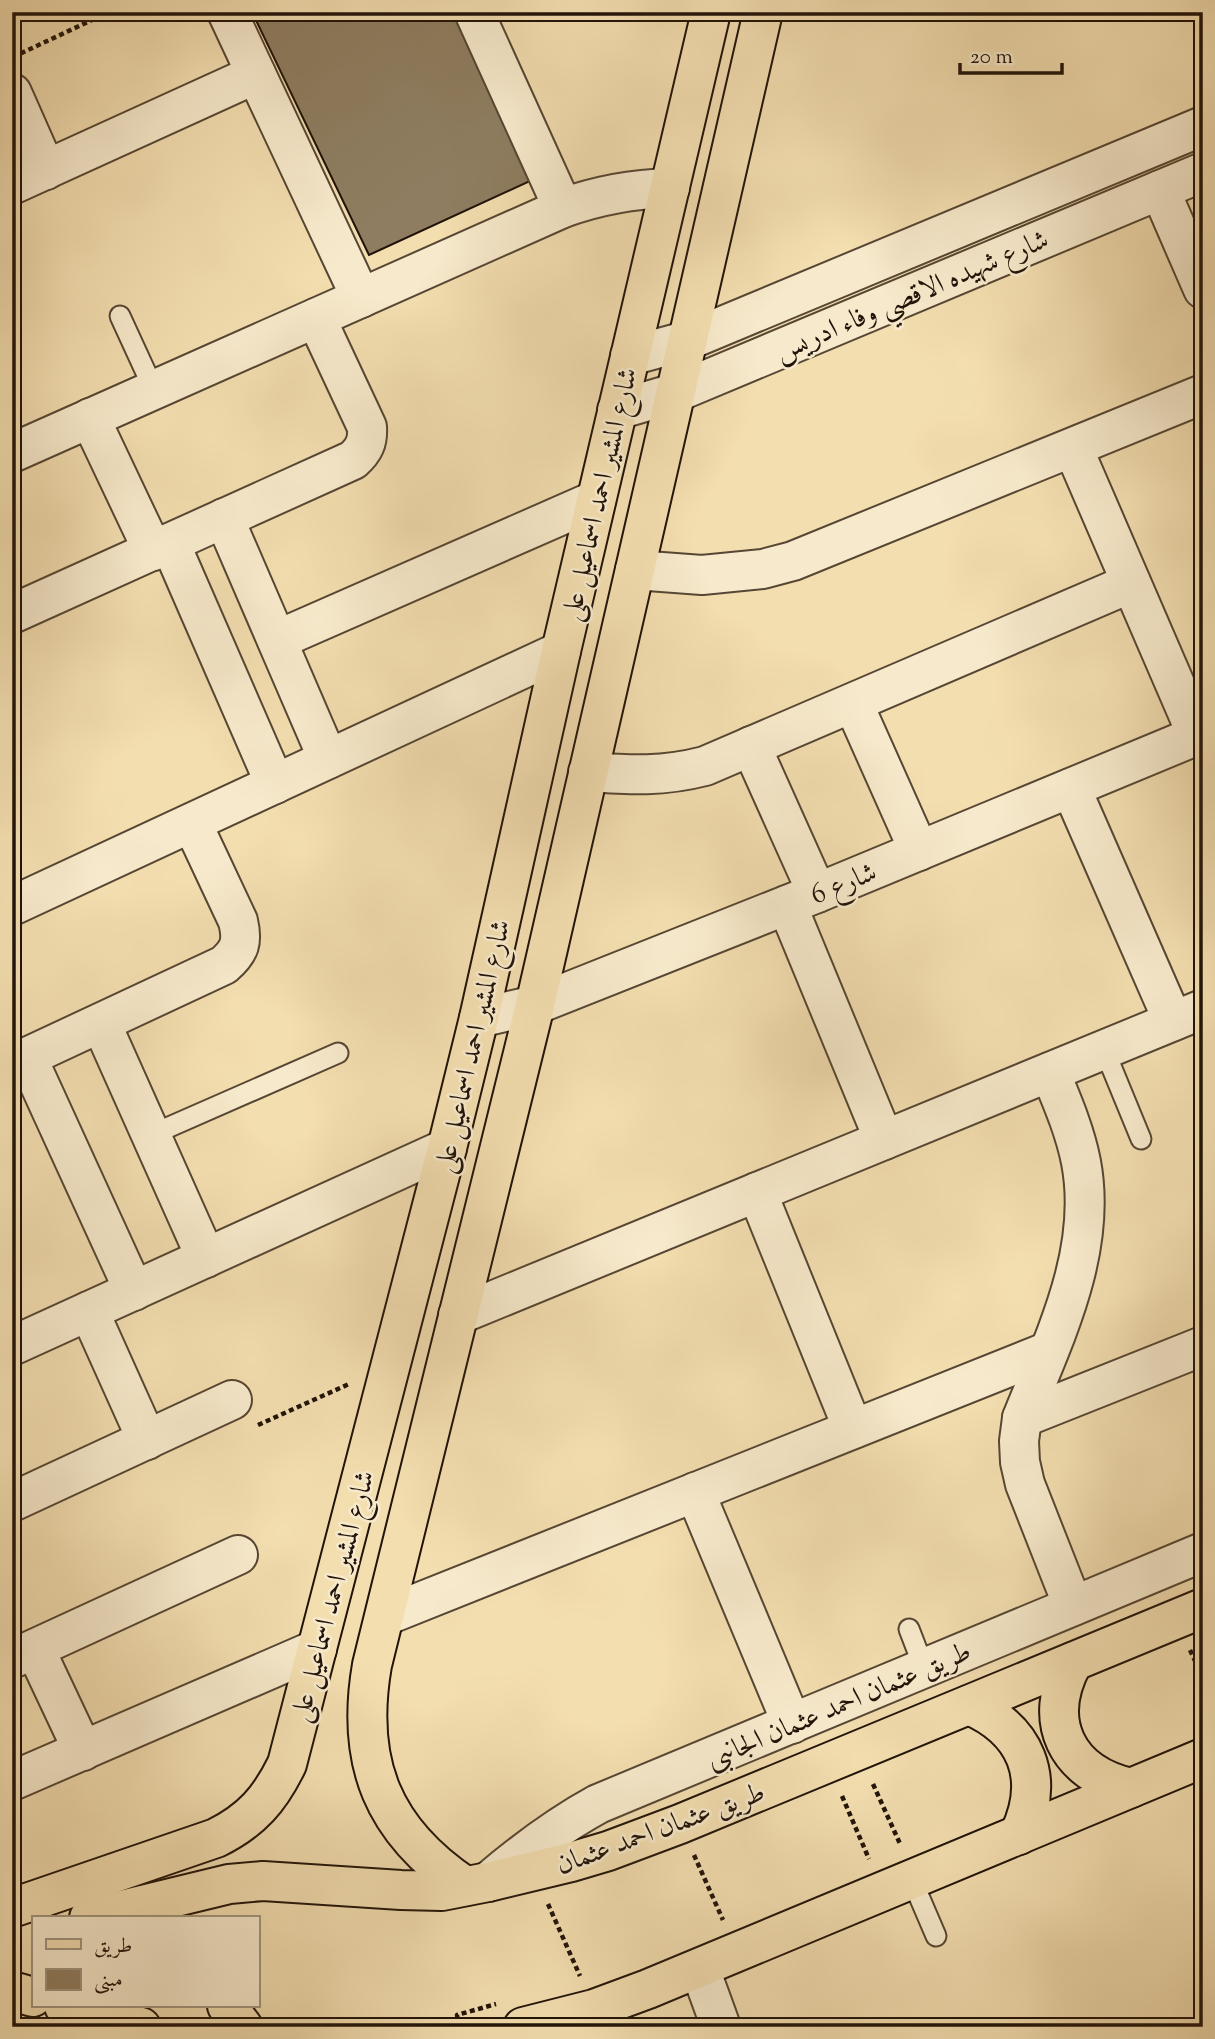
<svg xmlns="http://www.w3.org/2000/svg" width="1215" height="2039" font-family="'Sorts Mill Goudy',Amiri,serif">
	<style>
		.building { fill: #8e7d60; stroke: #211309; stroke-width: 2 }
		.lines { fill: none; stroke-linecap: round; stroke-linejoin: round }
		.service-casing { stroke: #564633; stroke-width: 23 }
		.minor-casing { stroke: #564633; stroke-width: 42 }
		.primary-casing { stroke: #211309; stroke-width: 42 }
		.path { stroke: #211309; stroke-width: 4.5; stroke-dasharray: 5 3.5; stroke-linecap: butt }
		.service { stroke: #f7eacc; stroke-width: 19 }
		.minor { stroke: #f7eacc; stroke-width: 38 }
		.primary { stroke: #f3deb0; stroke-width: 38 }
		.labels { text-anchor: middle; stroke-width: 5; stroke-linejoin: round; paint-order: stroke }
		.street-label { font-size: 28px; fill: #211309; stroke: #f7eacc }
	</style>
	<rect width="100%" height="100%" fill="#f3deb0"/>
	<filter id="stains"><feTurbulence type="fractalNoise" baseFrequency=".00286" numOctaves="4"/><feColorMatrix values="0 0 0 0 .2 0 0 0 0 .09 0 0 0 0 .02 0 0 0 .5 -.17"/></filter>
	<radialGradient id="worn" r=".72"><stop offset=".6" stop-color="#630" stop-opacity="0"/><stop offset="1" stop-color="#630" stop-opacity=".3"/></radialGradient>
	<polygon class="building" points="252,12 455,12 530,181 369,255"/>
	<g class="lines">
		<g class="service-casing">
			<g id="service">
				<polyline points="120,316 154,390"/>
				<polyline points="1104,1049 1141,1139"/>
				<polyline points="151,1135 338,1053"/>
				<polyline points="909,1629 924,1668"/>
				<polyline points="912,1880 936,1936"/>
			</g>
		</g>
		<g class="minor-casing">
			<g id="minor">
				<polyline points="227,12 361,298"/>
				<polyline points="474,12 563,208"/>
				<polyline points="12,93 46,170"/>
				<polyline points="12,185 256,74"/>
				<polyline points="1160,190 1203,289"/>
				<polyline points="630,356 689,340 1203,126"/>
				<polyline points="617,410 675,393 1203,172"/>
				<polyline points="90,418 153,551"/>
				<polyline points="1073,448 1197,735"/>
				<path d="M12 453 563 208C599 195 632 189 670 188"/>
				<polyline points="224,518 328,759"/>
				<polyline points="170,543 275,784"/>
				<polyline points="635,570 702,575 763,569 793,561 1203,394"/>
				<path d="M12 614 353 460C364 450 368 442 367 427L316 318"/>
				<polyline points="277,640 596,500"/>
				<polyline points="853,703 919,851"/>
				<polyline points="751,746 817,893"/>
				<path d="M588 772C632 775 662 777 705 766L1131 583"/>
				<polyline points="1071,788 1173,1021"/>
				<polyline points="787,905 884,1140"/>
				<polyline points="12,906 561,651"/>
				<polyline points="479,1018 535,1005 817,893 1203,733"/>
				<polyline points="101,1023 206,1258"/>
				<polyline points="27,1057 134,1291"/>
				<path d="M12 1064 224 965C240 951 243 942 238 921L192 823"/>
				<path d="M1050 1072C1062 1101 1075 1131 1081 1162 1098 1251 1054 1338 1022 1418L1019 1441 1020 1462 1025 1484 1073 1606"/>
				<polyline points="757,1192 853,1429"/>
				<polyline points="89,1311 147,1440"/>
				<polyline points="458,1315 1203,1009"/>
				<polyline points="12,1346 447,1148"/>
				<polyline points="1022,1418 1203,1346"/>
				<polyline points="695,1492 792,1724"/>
				<polyline points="12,1502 232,1400"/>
				<polyline points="385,1616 1049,1351"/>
				<polyline points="35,1649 83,1751"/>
				<polyline points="12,1659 238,1555"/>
				<polyline points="12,1781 317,1649"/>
				<path d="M488 1882C523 1852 558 1826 598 1804L1203 1552"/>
				<polyline points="700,1969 721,2027"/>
			</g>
		</g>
		<g class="primary-casing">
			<g id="primary">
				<path d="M1073 1662C1041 1721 1066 1773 1131 1788"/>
				<path d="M969 1705C1027 1730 1046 1778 1019 1835"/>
				<path d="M465 1886C383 1831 355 1763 372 1665L535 1005 763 12"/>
				<path d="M12 1908 216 1838C252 1820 270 1799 287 1764L447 1148 479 1018 561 651 711 12"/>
				<polyline points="89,1918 229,1884 263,1881 401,1890 442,1891 488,1882 571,1862 608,1851 680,1824 1203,1608"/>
				<polyline points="12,1991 33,1997"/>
				<polyline points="64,2006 141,2027"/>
				<polyline points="227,2006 243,2027"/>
				<polyline points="523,2027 594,2009 648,1989 1203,1758"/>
			</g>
		</g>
		<g class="path">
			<polyline points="13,57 109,12"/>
			<polyline points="258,1425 349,1384"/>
			<polyline points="1190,1650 1203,1678"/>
			<polyline points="873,1784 901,1846"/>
			<polyline points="842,1796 869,1859"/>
			<polyline points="694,1855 723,1920"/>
			<polyline points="548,1904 580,1976"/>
			<polyline points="459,2027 457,2015 496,2004"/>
		</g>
		<use href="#service" class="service"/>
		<use href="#minor" class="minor"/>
		<use href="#primary" class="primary"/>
	</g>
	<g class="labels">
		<g class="street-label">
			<text transform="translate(911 294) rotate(-23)" y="10">شارع شهيده الاقصي وفاء ادريس</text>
			<text transform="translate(598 494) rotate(-77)" y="10">شارع المشير احمد اسماعيل على</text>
			<text transform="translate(843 882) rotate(-22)" y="10">شارع 6</text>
			<text transform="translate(471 1046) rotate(-77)" y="10">شارع المشير احمد اسماعيل على</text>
			<text transform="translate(331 1596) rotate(-75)" y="10">شارع المشير احمد اسماعيل على</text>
			<text transform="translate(838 1704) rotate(-23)" y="10">طريق عثمان احمد عثمان الجانبى</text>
			<text transform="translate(660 1827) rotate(-20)" y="10">طريق عثمان احمد عثمان</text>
		</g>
	</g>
	<rect width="1215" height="2039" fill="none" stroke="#f3deb0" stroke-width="42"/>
	<rect x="14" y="14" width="1187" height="2011" fill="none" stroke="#211309" stroke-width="3.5"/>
	<rect x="21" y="21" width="1173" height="1997" fill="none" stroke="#211309" stroke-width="2"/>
	<rect x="32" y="1916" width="228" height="91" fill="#f7eacc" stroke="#a1947e" stroke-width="2"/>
	<rect x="46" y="1939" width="35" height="10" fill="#f3deb0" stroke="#a1947e" stroke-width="2"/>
	<text x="94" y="1952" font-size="21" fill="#211309">طريق</text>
	<rect x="46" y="1969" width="35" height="21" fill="#8e7d60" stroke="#a1947e" stroke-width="2"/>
	<text x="94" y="1986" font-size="21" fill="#211309">مبنى</text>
	<path d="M960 63v10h102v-10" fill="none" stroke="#211309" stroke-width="3.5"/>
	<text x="970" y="63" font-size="21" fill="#211309" stroke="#f7eacc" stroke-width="5" paint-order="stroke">20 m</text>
	<rect width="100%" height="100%" filter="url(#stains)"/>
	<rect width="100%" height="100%" fill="url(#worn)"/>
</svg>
